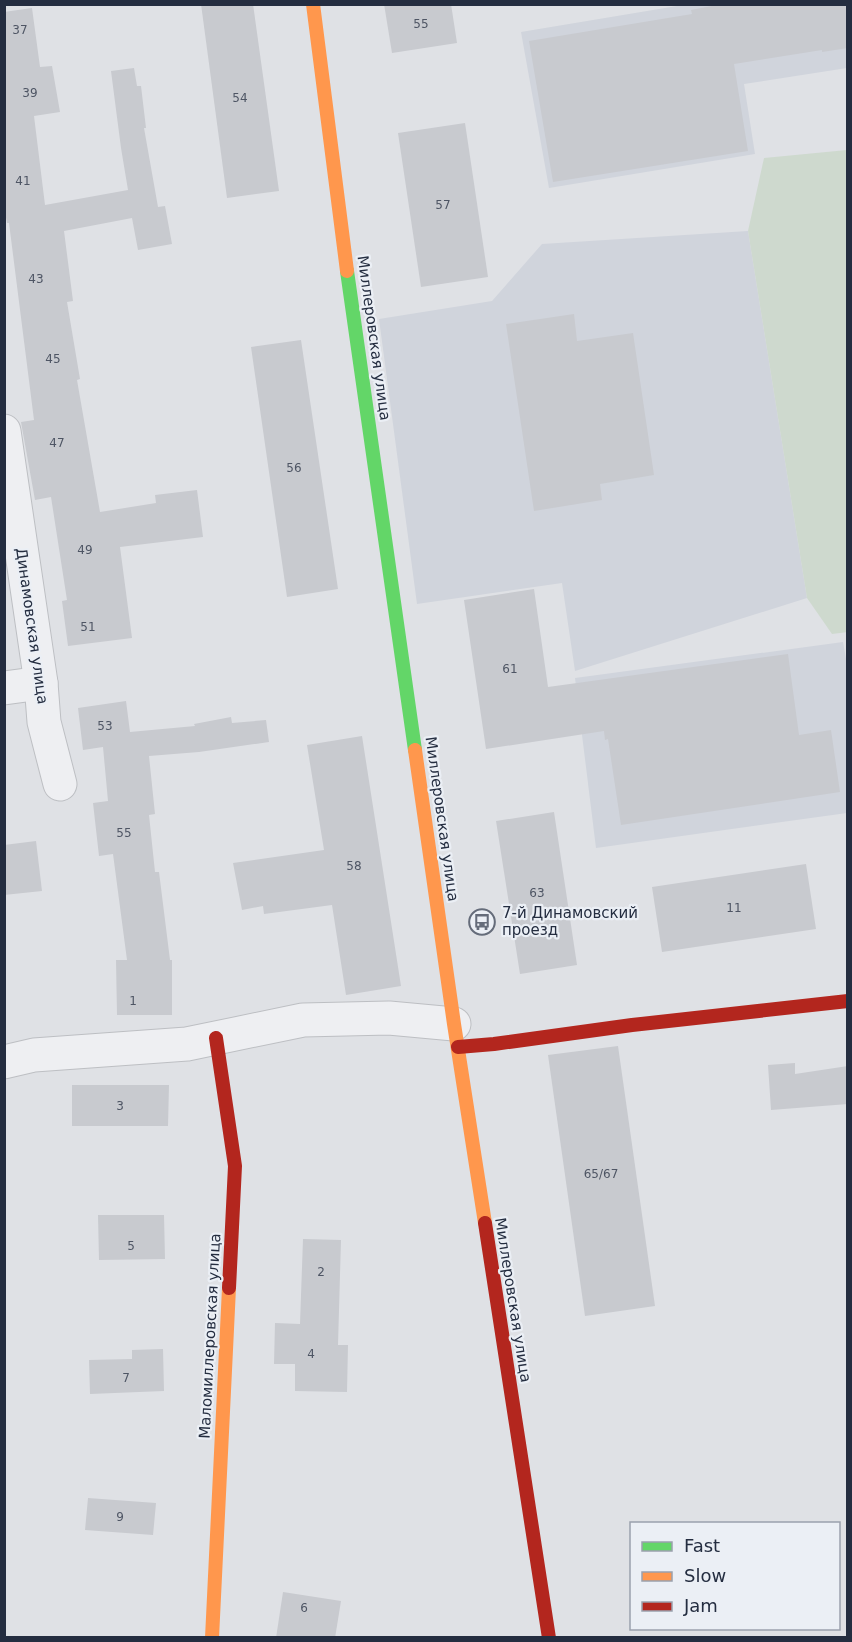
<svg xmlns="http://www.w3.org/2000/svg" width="852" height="1642" font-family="'DejaVu Sans',sans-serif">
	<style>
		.built { fill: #d0d4dc }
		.green { fill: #ced9ce }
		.building { fill: #c8cacf }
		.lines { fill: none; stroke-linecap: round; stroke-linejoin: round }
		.street-casing { stroke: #bdbfc3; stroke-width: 35 }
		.street { stroke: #eeeff2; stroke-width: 33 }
		.fast { stroke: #63d668; stroke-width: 14 }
		.slow { stroke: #ff974d; stroke-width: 14 }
		.jam { stroke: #b3261e; stroke-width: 14 }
		.labels { text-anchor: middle; stroke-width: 4.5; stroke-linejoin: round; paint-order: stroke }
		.number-label { font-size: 12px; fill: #4e5564 }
		.street-label { font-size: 15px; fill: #242d40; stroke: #ebeff5 }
		.poi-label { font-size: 15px; fill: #242d40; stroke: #ebeff5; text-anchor: start }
	</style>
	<rect width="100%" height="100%" fill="#dfe1e5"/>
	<g class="built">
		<polygon points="683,5 847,5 847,68 744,84 755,154 549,188 521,32"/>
		<polygon points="748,231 807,598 575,671 562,583 417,604 379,319 492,301 542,244"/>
		<polygon points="843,642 848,670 847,813 596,848 575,678"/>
	</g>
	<polygon class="green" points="847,150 848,632 832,634 807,598 748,231 764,158"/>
	<g class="building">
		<polygon points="201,4 253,4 279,191 227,198"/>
		<polygon points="384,4 451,4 457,43 392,53"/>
		<polygon points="722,4 848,4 848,48 822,52 822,50 734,64 748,151 553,182 529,41 692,14 691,10"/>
		<polygon points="32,8 40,67 52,66 60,112 34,116 45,205 128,190 121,148 111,71 134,68 137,86 141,86 146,128 144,128 158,207 165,206 172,244 138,250 132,218 64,231 73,301 67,302 80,379 77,380 100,512 156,503 155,495 197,490 203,537 120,547 132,638 68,646 62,601 67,600 51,497 35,500 21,422 34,420 9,223 7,223 4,206 4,12"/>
		<polygon points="465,123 488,277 421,287 398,133"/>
		<polygon points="574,314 577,341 633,333 654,475 600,484 602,500 534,511 506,324"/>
		<polygon points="301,340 338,589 287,597 251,347"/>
		<polygon points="534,589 548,687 788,654 799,735 831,730 840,792 621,825 608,739 605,740 604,731 486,749 464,600"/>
		<polygon points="126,701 130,732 195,726 194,724 231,717 232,723 266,720 269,742 199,752 149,756 155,814 149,815 155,872 159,872 170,960 172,960 172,1015 117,1015 116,960 127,960 113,854 99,856 93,803 108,801 103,747 83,750 78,708"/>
		<polygon points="362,736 401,986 346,995 332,905 264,914 263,906 242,910 233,863 324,850 307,745"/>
		<polygon points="554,812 577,965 520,974 496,821"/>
		<polygon points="36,841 42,891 4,895 4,845"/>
		<polygon points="806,864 816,929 662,952 652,887"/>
		<polygon points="618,1046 655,1306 585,1316 548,1055"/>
		<polygon points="795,1063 795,1074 848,1066 848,1104 771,1110 768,1065"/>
		<polygon points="72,1085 169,1085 168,1126 72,1126"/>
		<polygon points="98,1215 164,1215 165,1259 99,1260"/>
		<polygon points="303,1239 341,1240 338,1345 348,1345 347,1392 295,1391 295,1364 274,1364 275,1323 300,1324"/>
		<polygon points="163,1349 164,1391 90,1394 89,1360 132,1359 132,1350"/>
		<polygon points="88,1498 156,1503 153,1535 85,1530"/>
		<polygon points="283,1592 341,1601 335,1638 276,1638"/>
	</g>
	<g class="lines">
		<g class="street-casing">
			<g id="street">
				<polyline points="4,431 41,683 44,722 60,784"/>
				<polyline points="4,688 41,683"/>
				<polyline points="4,1062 34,1055 187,1044 303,1020 389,1018 454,1024"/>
			</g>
		</g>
		<use href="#street" class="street"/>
		<polyline class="fast" points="347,271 415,750"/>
		<g class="slow">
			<polyline points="313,4 347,271"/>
			<polyline points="415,750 454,1024 485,1223"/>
			<polyline points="212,1638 229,1288"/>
		</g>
		<g class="jam">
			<polyline points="216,1038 235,1166 229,1288"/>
			<polyline points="458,1047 494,1044 632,1025 848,1001"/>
			<polyline points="485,1223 549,1638"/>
		</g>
	</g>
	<defs>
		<g id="bus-ring" transform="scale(1.35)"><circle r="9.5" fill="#ebeff5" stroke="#656c7a" stroke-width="1.5"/><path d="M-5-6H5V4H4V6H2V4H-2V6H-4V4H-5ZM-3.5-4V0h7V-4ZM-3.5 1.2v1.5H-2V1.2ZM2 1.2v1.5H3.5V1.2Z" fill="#656c7a"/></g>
	</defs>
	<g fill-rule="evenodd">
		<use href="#bus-ring" x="482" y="922"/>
	</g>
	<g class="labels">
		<g class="number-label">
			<text x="421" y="28">55</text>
			<text x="20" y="34">37</text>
			<text x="30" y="97">39</text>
			<text x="240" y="102">54</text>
			<text x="23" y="185">41</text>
			<text x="443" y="209">57</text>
			<text x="36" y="283">43</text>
			<text x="53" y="363">45</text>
			<text x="57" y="447">47</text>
			<text x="294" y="472">56</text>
			<text x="85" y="554">49</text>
			<text x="88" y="631">51</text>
			<text x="510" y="673">61</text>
			<text x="105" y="730">53</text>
			<text x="124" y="837">55</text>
			<text x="354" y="870">58</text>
			<text x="537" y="897">63</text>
			<text x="734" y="912">11</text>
			<text x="133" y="1005">1</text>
			<text x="120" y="1110">3</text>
			<text x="601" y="1178">65/67</text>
			<text x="131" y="1250">5</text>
			<text x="321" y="1276">2</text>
			<text x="311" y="1358">4</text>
			<text x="126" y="1382">7</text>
			<text x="120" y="1521">9</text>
			<text x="304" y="1612">6</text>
		</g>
		<g class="street-label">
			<text transform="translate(374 338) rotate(82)" y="5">Миллеровская улица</text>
			<text transform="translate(32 626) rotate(82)" y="5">Динамовская улица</text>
			<text transform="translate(442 819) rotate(82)" y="5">Миллеровская улица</text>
			<text transform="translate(513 1300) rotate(81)" y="5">Миллеровская улица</text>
			<text transform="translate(210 1336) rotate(-87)" y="5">Маломиллеровская улица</text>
		</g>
		<g class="poi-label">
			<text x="502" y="918">7-й Динамовский<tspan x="502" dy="17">проезд</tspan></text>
		</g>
	</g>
	<rect width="852" height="1642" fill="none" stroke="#242d40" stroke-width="12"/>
	<rect x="630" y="1522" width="210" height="108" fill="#ebeff5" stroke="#9ba1ad" stroke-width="1.5"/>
	<rect x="642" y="1542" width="30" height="9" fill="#63d668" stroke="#9ba1ad" stroke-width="1.5"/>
	<text x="684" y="1552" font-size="18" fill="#242d40">Fast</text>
	<rect x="642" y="1572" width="30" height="9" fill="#ff974d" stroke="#9ba1ad" stroke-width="1.5"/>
	<text x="684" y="1582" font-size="18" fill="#242d40">Slow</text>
	<rect x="642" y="1602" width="30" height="9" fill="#b3261e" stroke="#9ba1ad" stroke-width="1.5"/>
	<text x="684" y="1612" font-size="18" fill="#242d40">Jam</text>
</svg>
